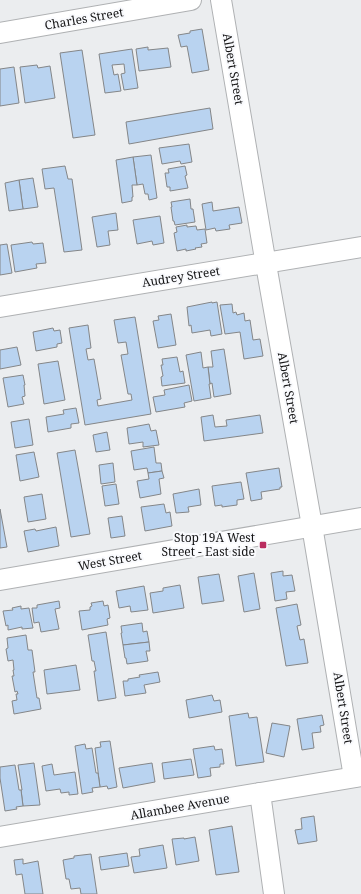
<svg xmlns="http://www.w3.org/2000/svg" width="361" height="894" font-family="'Noto Serif',serif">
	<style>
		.building { fill: #b9d3f0; stroke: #848688 }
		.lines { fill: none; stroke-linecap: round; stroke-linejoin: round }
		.minor-casing { stroke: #afb1b3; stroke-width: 22 }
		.minor { stroke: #fff; stroke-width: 20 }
		.poi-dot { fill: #ba2d60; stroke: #f9fafd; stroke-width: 1.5 }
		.labels { text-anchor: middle; stroke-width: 4; stroke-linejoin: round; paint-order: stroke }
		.street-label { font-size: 12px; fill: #141415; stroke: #f9fafd }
		.poi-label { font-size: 12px; fill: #141415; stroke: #f9fafd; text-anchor: end }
	</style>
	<rect width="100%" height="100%" fill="#ebedef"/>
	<g class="building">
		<polygon points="202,29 209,70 192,73 187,46 181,47 178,35 190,33 190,31"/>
		<polygon points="148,47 148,50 168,48 171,67 139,71 136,49"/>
		<polygon points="132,49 138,88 124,90 121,74 125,73 124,64 112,65 114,75 118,74 121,91 105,93 99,54"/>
		<polygon points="82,50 95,135 73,138 60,53"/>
		<polygon points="37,65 38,68 50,66 55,98 25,103 20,67"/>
		<polygon points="14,67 19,103 0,106 0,69"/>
		<polygon points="210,108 213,129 129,144 126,122"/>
		<polygon points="189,144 192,162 181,164 180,161 162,164 159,148"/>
		<polygon points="151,155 157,198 149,200 148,194 145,194 143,184 137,185 133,157"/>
		<polygon points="133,157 137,185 132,185 133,197 132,197 132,201 122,203 116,160"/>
		<polygon points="65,166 68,179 72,179 82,250 64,252 54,188 45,189 42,169"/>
		<polygon points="185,166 187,175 185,176 188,188 170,191 170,187 167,187 165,173 169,173 168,169"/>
		<polygon points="33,178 38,207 23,209 19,180"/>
		<polygon points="19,180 23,209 9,211 5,183"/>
		<polygon points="190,199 191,209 193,209 195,222 175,225 174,221 173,221 171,207 172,207 171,202"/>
		<polygon points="212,202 213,211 239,207 242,223 229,225 230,229 216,231 215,228 206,230 202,204"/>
		<polygon points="116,213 118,230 108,231 110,245 97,247 92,217"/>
		<polygon points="160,216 164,243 153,245 152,241 137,244 133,220"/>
		<polygon points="187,225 187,227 196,226 197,230 205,229 207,243 201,244 202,247 195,248 196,249 186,251 186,249 177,251 174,233 177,232 176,227"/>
		<polygon points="32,242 33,244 43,243 46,263 36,264 37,268 15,272 11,245"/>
		<polygon points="7,244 12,273 0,275 0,245"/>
		<polygon points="212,302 212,303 217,302 222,334 211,336 210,330 192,333 191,325 189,326 187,307"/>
		<polygon points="232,304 233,313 236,312 237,315 244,313 245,321 250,320 253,340 260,339 263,356 244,359 240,332 225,334 220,305"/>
		<polygon points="171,314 176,345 158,348 153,321 159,320 158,316"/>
		<polygon points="135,317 151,414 85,425 69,328 88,325 91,348 86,349 88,360 94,359 101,399 97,400 98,406 132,400 131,394 128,394 121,355 128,354 126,342 118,343 114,320"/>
		<polygon points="53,328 54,331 60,330 62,343 57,344 57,347 36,351 33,332"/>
		<polygon points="17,347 21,365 0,369 0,350"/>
		<polygon points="224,349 231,394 214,397 212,383 210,384 208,367 213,367 211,351"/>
		<polygon points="201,352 203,368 208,367 210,384 209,384 211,398 194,401 186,355"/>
		<polygon points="177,357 180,372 183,371 185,383 162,386 161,377 163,376 161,365 163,365 162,359"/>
		<polygon points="58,361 65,400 44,404 38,364"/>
		<polygon points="23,375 25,385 24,385 25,396 22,397 24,404 8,407 3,378"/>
		<polygon points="189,385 192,401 184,403 185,407 156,412 153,397 165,395 164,390"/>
		<polygon points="76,408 79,423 71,424 71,428 48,432 46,417 64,414 63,410"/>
		<polygon points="213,415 215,427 227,426 226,420 260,415 263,433 204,441 201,417"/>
		<polygon points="29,419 33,445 15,448 11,422"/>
		<polygon points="149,424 151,431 156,430 159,445 143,447 143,442 129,444 127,428"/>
		<polygon points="107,432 110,450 96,452 93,435"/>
		<polygon points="154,447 156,463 161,463 162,471 148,473 147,468 134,470 131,451"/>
		<polygon points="75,450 90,534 71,537 57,453"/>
		<polygon points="34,452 39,477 20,481 16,455"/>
		<polygon points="113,463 115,482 101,484 99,465"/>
		<polygon points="279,468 282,487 280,487 280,489 261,492 262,499 251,501 246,473"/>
		<polygon points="162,471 164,478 159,479 161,494 140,498 137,481 149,479 148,473"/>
		<polygon points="241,482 244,499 237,500 237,505 222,507 222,505 215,506 212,486"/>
		<polygon points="116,484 119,504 105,506 102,486"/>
		<polygon points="199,489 201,505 188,507 189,512 176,513 173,494"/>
		<polygon points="42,494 46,519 28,522 24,497"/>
		<polygon points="164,504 166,513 170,512 172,526 145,531 141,507"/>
		<polygon points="0,509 7,547 0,548"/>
		<polygon points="122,516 125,536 111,538 108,518"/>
		<polygon points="56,527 59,546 28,552 24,531 35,529 36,531"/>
		<polygon points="283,571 283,576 292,575 295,591 286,592 287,599 275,601 271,573"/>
		<polygon points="254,573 260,609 244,612 238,576"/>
		<polygon points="219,574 224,601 202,604 198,577"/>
		<polygon points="180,585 184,608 153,613 150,593 163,591 163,588"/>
		<polygon points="144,586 148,610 131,612 130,606 119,608 116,591"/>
		<polygon points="59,601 60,608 55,609 59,629 41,632 39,622 34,623 32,608 37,608 37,605"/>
		<polygon points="103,601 104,606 108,605 110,618 107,619 108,625 82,630 79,611 90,610 90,607 92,606 91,603"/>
		<polygon points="297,604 301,625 297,626 300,640 304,639 308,663 286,666 276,608"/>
		<polygon points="21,606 21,609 29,608 33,628 22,629 22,627 8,630 8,625 6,626 3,611 13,610 12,608"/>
		<polygon points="142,623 143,632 147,631 149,642 123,645 121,633 122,633 121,626"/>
		<polygon points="106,632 116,698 98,701 94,671 96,671 94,661 92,661 88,635"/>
		<polygon points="26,635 28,650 32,650 35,672 33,672 37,698 39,698 41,709 14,714 12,701 17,700 16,694 18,694 17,691 15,692 12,676 14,676 13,670 14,670 13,660 8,661 6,649 8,648 7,638"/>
		<polygon points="149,642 150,651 146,651 148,661 127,664 126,658 125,658 123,645"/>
		<polygon points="76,665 80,690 47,694 44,670"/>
		<polygon points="158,672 160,682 144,685 146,693 125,696 123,681 128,681 128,679 140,677 139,675"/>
		<polygon points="212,695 214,701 220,700 222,712 189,718 186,700"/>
		<polygon points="248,713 249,718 257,717 264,762 236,766 229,716"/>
		<polygon points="322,715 324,725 320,726 321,732 312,733 314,748 302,750 297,719"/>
		<polygon points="272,723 290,726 284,757 266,753"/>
		<polygon points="110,741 117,787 108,789 107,786 100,787 95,748 101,747 100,742"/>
		<polygon points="85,744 86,749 92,748 96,773 98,773 100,787 92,788 93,792 82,794 75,746"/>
		<polygon points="214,746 215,750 222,749 224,764 220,764 220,767 210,768 211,776 198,778 193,749"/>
		<polygon points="191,759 194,775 164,779 162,763"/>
		<polygon points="34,763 40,805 23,806 21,790 22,790 18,765"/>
		<polygon points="152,763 155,782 123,788 119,768"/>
		<polygon points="52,764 54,775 75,772 78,794 69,795 69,792 61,793 60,789 46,791 42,766"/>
		<polygon points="15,765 19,790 21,790 23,806 16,807 17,809 5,811 0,778 0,767"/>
		<polygon points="314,816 317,841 298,844 295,830 302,829 301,818"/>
		<polygon points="232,826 239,872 216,875 209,830"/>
		<polygon points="195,837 199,861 176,865 172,839 184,838 184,839"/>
		<polygon points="163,845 167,868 134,873 131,857 140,856 139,849"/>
		<polygon points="127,853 129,866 101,870 99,857"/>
		<polygon points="91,854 97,894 81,894 80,888 71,889 69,879 66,879 63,860 74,858 74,856"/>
		<polygon points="23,859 23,864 38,861 43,894 25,894 22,874 16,875 14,860"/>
	</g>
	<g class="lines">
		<g class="minor-casing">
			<g id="minor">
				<polyline points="221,0 264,253 312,526 354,777"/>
				<polyline points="0,33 191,0"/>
				<polyline points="0,307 361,247"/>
				<polyline points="0,580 361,518"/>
				<polyline points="260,793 274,894"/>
				<polyline points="0,837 361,776"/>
			</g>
		</g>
		<use href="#minor" class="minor"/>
	</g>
	<rect class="poi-dot" x="259" y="541" width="8" height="8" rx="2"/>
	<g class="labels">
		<g class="street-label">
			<text transform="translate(84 19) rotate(-10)" y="4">Charles Street</text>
			<text transform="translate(233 69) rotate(80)" y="4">Albert Street</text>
			<text transform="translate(181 277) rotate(-9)" y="4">Audrey Street</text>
			<text transform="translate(288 388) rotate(80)" y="4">Albert Street</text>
			<text transform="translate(110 561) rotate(-10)" y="4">West Street</text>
			<text transform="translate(343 708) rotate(81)" y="4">Albert Street</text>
			<text transform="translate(180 807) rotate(-10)" y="4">Allambee Avenue</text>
		</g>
		<g class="poi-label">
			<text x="255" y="542">Stop 19A West<tspan x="255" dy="14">Street - East side</tspan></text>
		</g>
	</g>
</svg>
